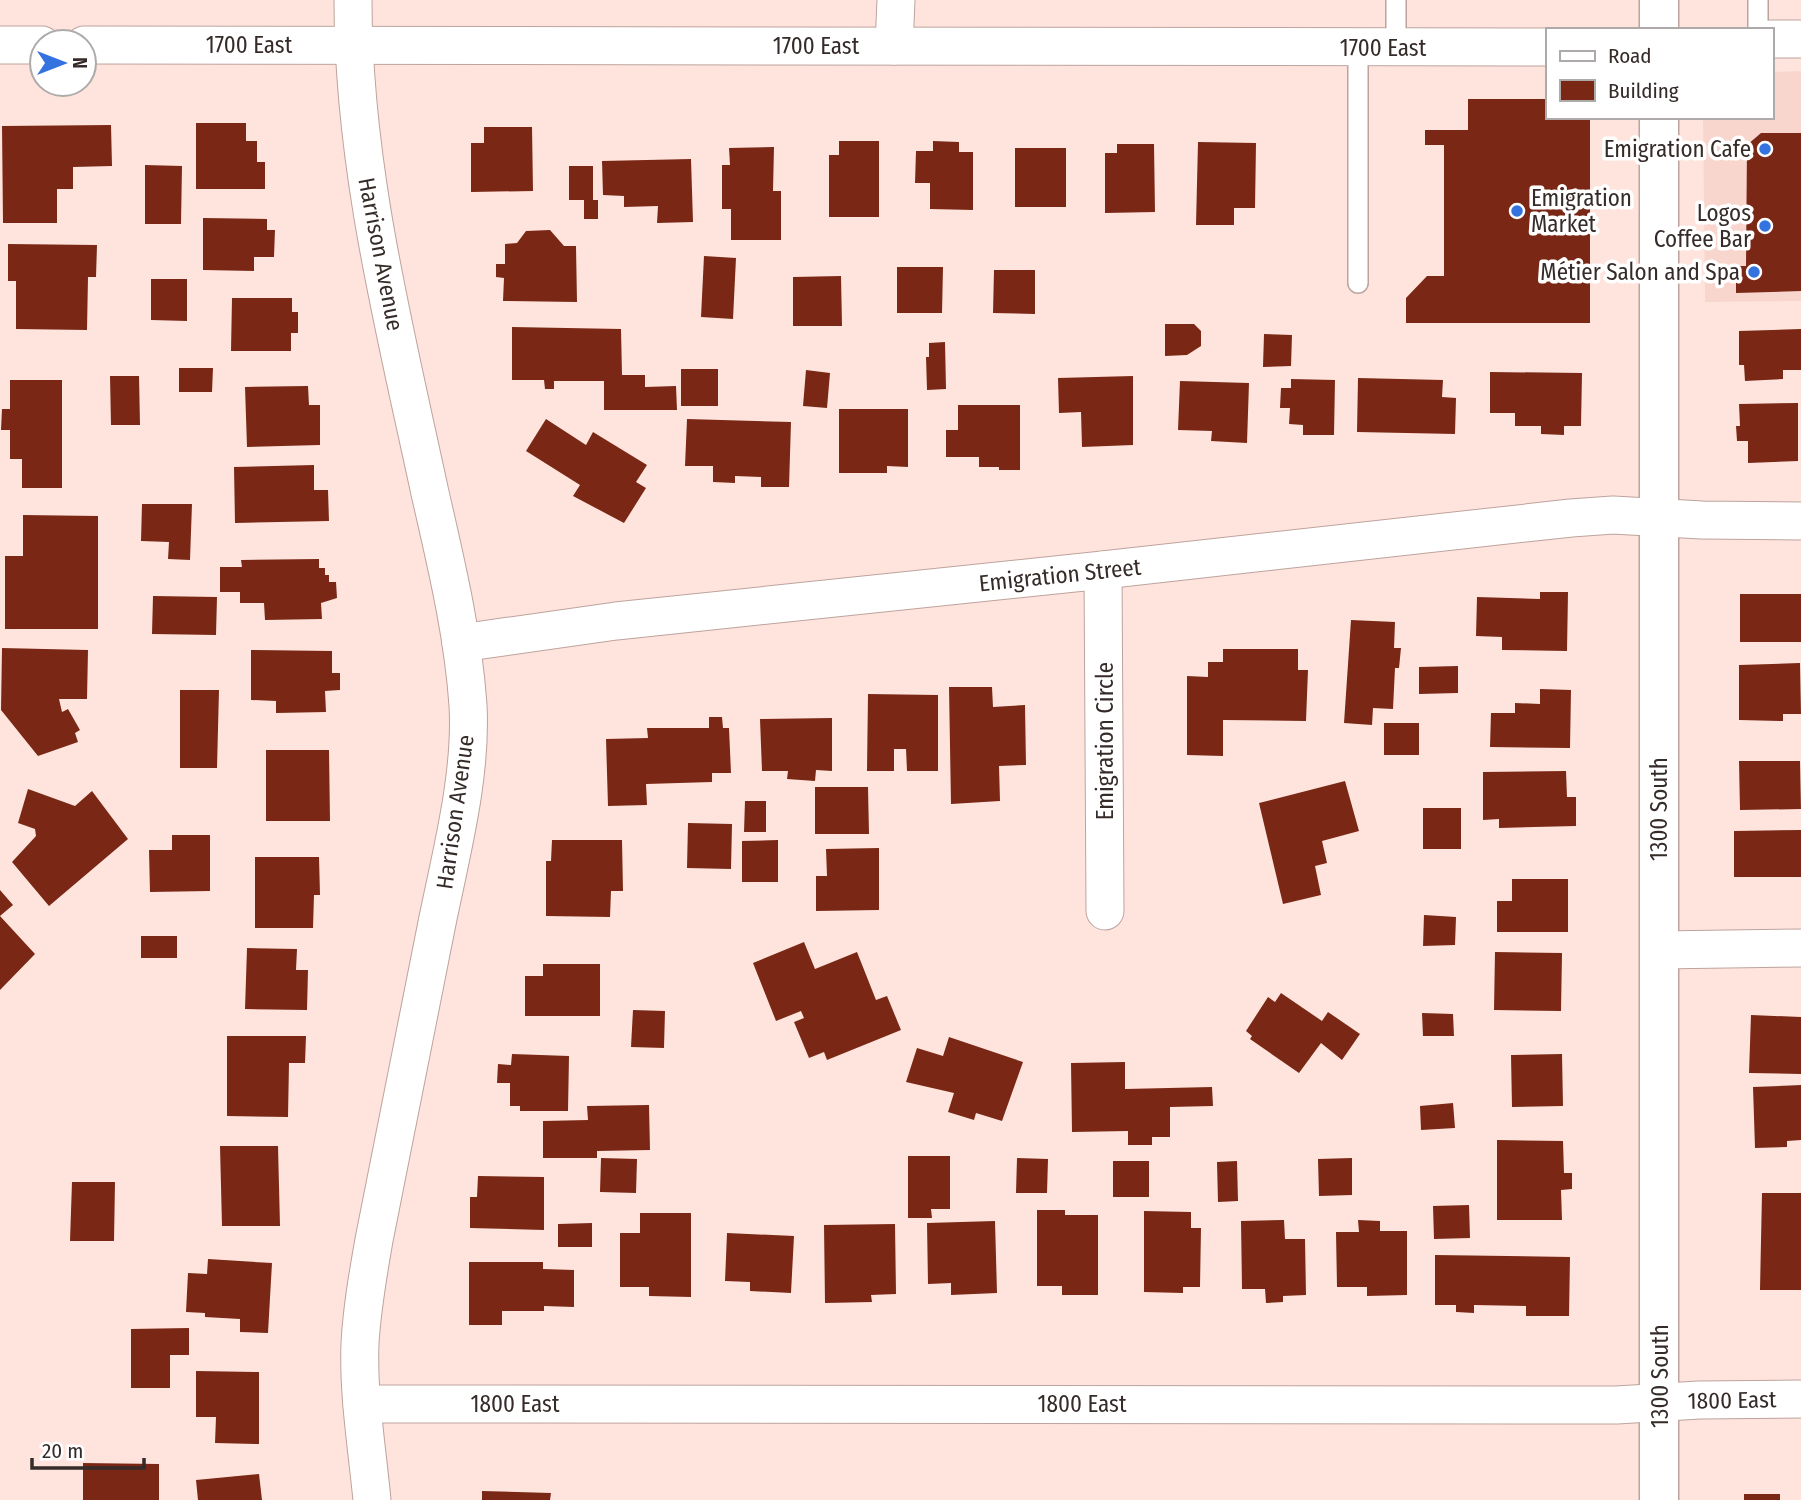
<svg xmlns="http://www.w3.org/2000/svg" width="1801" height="1500" font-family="'Fira Sans Condensed',sans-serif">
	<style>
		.built { fill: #f9d6cd }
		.building { fill: #7a2815 }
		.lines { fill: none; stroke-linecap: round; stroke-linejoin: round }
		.service-casing { stroke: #bda39d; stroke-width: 22 }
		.minor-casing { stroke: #bda39d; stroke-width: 39 }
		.tertiary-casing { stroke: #bda39d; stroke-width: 41 }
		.service { stroke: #fff; stroke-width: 19 }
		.minor { stroke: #fff; stroke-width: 37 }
		.tertiary { stroke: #fff; stroke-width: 38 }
		.poi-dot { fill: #3472e0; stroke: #fff; stroke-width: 2.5 }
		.labels { text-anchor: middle; stroke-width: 7; stroke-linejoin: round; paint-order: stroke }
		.street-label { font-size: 23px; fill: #352b29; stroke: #fff }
		.poi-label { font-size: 23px; fill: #352b29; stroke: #fff; text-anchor: end }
	</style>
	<rect width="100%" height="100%" fill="#ffe4dd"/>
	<polygon class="built" points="1801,71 1801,301 1705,302 1703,117 1771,117 1771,72"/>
	<g class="building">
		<polygon points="1468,99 1547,99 1547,117 1590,117 1590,323 1406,323 1406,298 1427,276 1444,276 1444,145 1425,145 1425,130 1468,130"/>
		<polygon points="196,123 246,123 246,141 257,141 257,162 265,162 265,189 196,189"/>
		<polygon points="111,125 112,166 73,167 73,189 57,189 57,223 3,223 2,126"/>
		<polygon points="484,127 532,127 533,191 471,192 471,143 484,143"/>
		<polygon points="1761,133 1801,133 1801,291 1736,293 1736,266 1746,266 1747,145"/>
		<polygon points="839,141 879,141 879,217 829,217 829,155 839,155"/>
		<polygon points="933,141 959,142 959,152 973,152 973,210 930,209 930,183 915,183 916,151 933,151"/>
		<polygon points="1198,142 1256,143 1255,208 1234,208 1234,225 1196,225"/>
		<polygon points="1117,144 1154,144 1155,212 1105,213 1105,153 1117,153"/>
		<polygon points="774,147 773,191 781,191 781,240 731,240 731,209 722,209 722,165 730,165 729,148"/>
		<rect x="1015" y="148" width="51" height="59"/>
		<polygon points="691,159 693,222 657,223 658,206 624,207 624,196 603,195 602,161"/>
		<polygon points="145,165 182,166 181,224 145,224"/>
		<polygon points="569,166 593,166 593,200 598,200 598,219 584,219 584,200 569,200"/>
		<polygon points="203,218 267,219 267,230 275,230 274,257 254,257 254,271 203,270"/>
		<polygon points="550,230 564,246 576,246 577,302 503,301 504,278 496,277 496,264 505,264 505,244 517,243 526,231"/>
		<polygon points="8,244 97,245 96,277 88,277 87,330 16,329 16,281 8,281"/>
		<polygon points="704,256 736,258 733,319 701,317"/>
		<polygon points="897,267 943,267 942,313 897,313"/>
		<polygon points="994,270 1035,270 1035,314 993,313"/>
		<polygon points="841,276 842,326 793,326 793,277"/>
		<polygon points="151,279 187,279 187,321 151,320"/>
		<polygon points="232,298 292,298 292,312 298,312 298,333 291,333 291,351 231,351"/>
		<polygon points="1165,324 1194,324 1201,331 1201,346 1187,355 1165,356"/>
		<polygon points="512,327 621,329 622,375 645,375 645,387 676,386 677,410 604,410 604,381 554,381 554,389 545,389 544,380 512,380"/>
		<polygon points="1801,329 1801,370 1783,370 1783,379 1745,381 1744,365 1739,365 1739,331"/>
		<polygon points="1264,334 1292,335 1291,366 1263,367"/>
		<polygon points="945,342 946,389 927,390 926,357 929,357 929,343"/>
		<polygon points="179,368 213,368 212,392 179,392"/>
		<rect x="681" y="369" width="37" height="37"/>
		<polygon points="806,370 830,373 827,408 803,406"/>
		<polygon points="1490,372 1582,373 1581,426 1564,426 1564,435 1541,434 1541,426 1515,426 1515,413 1490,413"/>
		<polygon points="110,376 139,376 140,425 111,425"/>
		<polygon points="1133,376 1133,445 1082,447 1081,412 1059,413 1058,378"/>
		<polygon points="1358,378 1443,380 1442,397 1456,398 1455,434 1357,432"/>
		<polygon points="1291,379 1335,380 1334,435 1303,435 1303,425 1289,424 1290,408 1280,408 1281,388 1291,388"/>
		<polygon points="10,380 62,380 62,488 22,488 22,459 10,459 10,430 1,430 2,409 10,409"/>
		<polygon points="1180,381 1249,383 1247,443 1211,441 1212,431 1178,430"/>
		<polygon points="308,386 309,405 320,405 320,445 247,447 245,387"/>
		<polygon points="1798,403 1798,461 1748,463 1748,441 1737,441 1736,426 1740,426 1739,404"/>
		<polygon points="958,405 1020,405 1020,470 999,470 999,467 979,467 979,457 946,457 946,430 958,430"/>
		<polygon points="839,409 908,409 908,467 887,466 887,473 839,473"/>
		<polygon points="546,419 586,445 593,432 647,465 636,482 646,488 624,523 573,496 580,485 526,451"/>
		<polygon points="687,419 791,422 789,487 761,487 761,477 735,476 735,483 713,482 713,466 685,466"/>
		<polygon points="314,465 314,490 328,490 329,521 235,523 234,467"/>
		<polygon points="142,504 192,504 190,560 168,559 169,542 141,541"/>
		<polygon points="23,515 98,516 98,629 5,629 5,556 23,556"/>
		<polygon points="319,559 319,568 325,568 325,575 329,575 329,582 336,582 337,598 321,603 322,619 265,620 264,603 240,603 240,592 220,592 220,567 242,567 241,560"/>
		<polygon points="1540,592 1568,592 1567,651 1502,650 1502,637 1476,636 1477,597 1540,599"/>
		<rect x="1740" y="594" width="61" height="48"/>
		<polygon points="153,596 217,597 216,635 152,634"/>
		<polygon points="1351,620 1395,622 1394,648 1401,648 1399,668 1395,668 1393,709 1373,708 1372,725 1344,723"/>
		<polygon points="2,648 88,650 87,699 59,699 62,712 68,709 80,730 75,733 78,742 38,756 1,710"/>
		<polygon points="1223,649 1298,649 1298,670 1308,670 1306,721 1223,720 1223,756 1187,755 1187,676 1208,677 1208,662 1223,662"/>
		<polygon points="251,650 332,651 332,673 340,673 340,690 325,691 326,712 276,713 276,701 251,700"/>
		<polygon points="1800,663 1801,714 1783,714 1783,721 1739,720 1739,665"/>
		<polygon points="1458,666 1458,693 1419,694 1419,667"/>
		<polygon points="949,687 992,687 993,707 1025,705 1026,765 999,766 1000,801 951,804"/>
		<polygon points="1540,689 1571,690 1570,748 1490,747 1491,713 1515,713 1515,703 1540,704"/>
		<polygon points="180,690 219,690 217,768 180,768"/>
		<polygon points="868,694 938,695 938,771 907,771 906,749 894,749 894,771 867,771"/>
		<polygon points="709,717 722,717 723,728 729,728 731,773 712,773 712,782 646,784 647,805 608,806 606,739 648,738 647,728 709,728"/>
		<polygon points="832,718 832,771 816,770 815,781 787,779 788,771 762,771 760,719"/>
		<rect x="1384" y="723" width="35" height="32"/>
		<polygon points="266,750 329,750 330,821 266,821"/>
		<polygon points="1739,761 1800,761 1801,809 1740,810"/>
		<polygon points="1566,771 1567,797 1576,797 1576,826 1499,828 1499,819 1483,820 1483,772"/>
		<polygon points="1345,781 1359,831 1322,841 1327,863 1315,866 1321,895 1283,904 1259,803"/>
		<polygon points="815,787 868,787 869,834 815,834"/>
		<polygon points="28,789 75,806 92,791 128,839 49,906 12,862 36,836 35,829 18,823"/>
		<polygon points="745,801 766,801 766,832 744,832"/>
		<rect x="1423" y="808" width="38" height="41"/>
		<polygon points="688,823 732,824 731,869 687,868"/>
		<polygon points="1801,830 1801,877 1734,877 1734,831"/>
		<polygon points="172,835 210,835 210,891 150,892 149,850 172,850"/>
		<polygon points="552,840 622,840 623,891 611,891 610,917 546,916 546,861 551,861"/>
		<polygon points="778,840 778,882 742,882 742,841"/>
		<polygon points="879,848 879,910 816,911 816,876 827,876 826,849"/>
		<polygon points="255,857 319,857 320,895 314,895 313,928 255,928"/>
		<polygon points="1512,879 1568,879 1568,932 1497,932 1497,901 1512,901"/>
		<polygon points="0,890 13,905 0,916 35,954 0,990"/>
		<polygon points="1424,915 1456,917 1455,945 1423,946"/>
		<rect x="141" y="936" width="36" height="22"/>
		<polygon points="804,942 815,969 857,952 876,1000 887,996 901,1030 827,1060 824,1052 809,1058 794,1022 804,1018 801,1011 776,1021 753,963"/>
		<polygon points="247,948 297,949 296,970 308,970 307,1010 245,1009"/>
		<polygon points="1495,952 1562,953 1561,1011 1494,1010"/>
		<polygon points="543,964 600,964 600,1016 525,1016 525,976 543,976"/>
		<polygon points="1281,993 1322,1021 1328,1012 1360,1034 1342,1060 1321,1043 1299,1073 1250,1039 1252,1036 1246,1031 1268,997 1275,1002"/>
		<polygon points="633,1010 665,1011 664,1048 631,1047"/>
		<polygon points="1422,1013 1453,1014 1454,1036 1423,1036"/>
		<polygon points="1751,1015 1801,1017 1801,1074 1749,1073"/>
		<polygon points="227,1036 306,1036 305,1063 289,1063 288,1117 227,1116"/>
		<polygon points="949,1037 1023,1062 1002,1121 976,1113 974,1120 948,1112 954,1093 906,1082 917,1048 943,1056"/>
		<polygon points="512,1054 569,1056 568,1111 520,1111 520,1106 510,1106 510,1083 497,1083 498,1064 511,1065"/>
		<polygon points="1562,1054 1563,1106 1512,1107 1511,1055"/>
		<polygon points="1125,1062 1125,1089 1212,1087 1213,1106 1170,1107 1170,1137 1152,1137 1152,1145 1128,1145 1128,1131 1072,1132 1071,1063"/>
		<polygon points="1801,1085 1801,1140 1787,1141 1787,1147 1755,1148 1753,1087"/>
		<polygon points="1453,1103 1455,1128 1421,1130 1420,1106"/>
		<polygon points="649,1105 650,1150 597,1151 597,1158 543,1158 543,1121 588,1120 587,1106"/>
		<polygon points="1497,1140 1563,1141 1564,1173 1572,1173 1572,1189 1561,1190 1562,1220 1497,1220"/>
		<polygon points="220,1146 278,1146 280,1226 222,1226"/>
		<polygon points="908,1156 950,1156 950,1209 931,1209 932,1218 908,1218"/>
		<polygon points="601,1158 637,1159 636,1193 600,1192"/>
		<polygon points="1017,1158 1048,1159 1047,1193 1016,1193"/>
		<polygon points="1352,1158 1352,1195 1319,1196 1318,1159"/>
		<rect x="1113" y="1161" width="36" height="36"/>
		<polygon points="1237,1161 1238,1201 1218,1202 1217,1162"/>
		<polygon points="478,1176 544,1177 544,1230 470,1228 470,1197 477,1197"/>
		<polygon points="72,1182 115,1182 114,1241 70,1241"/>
		<polygon points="1762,1193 1801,1193 1801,1290 1760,1290"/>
		<polygon points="1469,1205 1470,1238 1434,1239 1433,1206"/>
		<polygon points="1037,1210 1065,1210 1065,1215 1098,1215 1098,1295 1062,1295 1062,1286 1037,1286"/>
		<polygon points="1144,1211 1191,1212 1191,1228 1201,1228 1200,1287 1183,1287 1183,1293 1144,1292"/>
		<polygon points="640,1213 691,1213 691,1297 649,1296 649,1287 620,1287 620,1233 640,1233"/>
		<polygon points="1284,1220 1285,1239 1305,1239 1306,1295 1283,1296 1283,1302 1266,1303 1265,1289 1242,1289 1241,1221"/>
		<polygon points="1358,1220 1380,1221 1380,1231 1407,1231 1407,1295 1367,1296 1367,1287 1337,1287 1336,1232 1359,1232"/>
		<polygon points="995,1221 997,1293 951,1295 951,1283 928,1284 927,1223"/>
		<polygon points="592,1223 592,1247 558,1247 558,1224"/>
		<polygon points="895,1224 896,1294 871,1295 872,1302 825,1303 824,1225"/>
		<polygon points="727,1233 794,1236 791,1293 750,1291 750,1282 725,1281"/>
		<polygon points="1435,1255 1570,1257 1569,1316 1526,1316 1526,1306 1474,1305 1474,1313 1456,1312 1456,1305 1435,1305"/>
		<polygon points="208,1259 272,1263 268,1333 240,1332 240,1319 205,1317 205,1313 186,1312 188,1273 207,1274"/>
		<polygon points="469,1262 543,1262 543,1269 574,1270 574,1307 544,1306 544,1311 502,1311 502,1325 469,1325"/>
		<polygon points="189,1328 189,1355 170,1355 170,1388 131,1388 131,1329"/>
		<polygon points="196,1371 259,1372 259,1444 215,1443 216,1417 196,1417"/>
		<polygon points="83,1463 159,1464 159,1500 83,1500"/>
		<polygon points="259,1474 262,1500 198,1500 196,1480"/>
		<polygon points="482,1491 551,1493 550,1500 482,1500"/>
		<rect x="1744" y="1494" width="36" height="6"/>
	</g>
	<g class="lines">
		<g class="service-casing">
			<g id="service">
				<polyline points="1396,0 1396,48"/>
				<polyline points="1758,0 1758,30"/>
				<polyline points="1358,48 1358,283"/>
			</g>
		</g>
		<g class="minor-casing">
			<g id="minor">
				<path d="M353 0C353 167 395 330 430 493 446 563 463 633 468 705 472 776 451 854 437 923 416 1029 395 1135 374 1240 368 1274 362 1308 360 1343 358 1395 367 1448 372 1500"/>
				<polyline points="1771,39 1801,39"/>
				<polyline points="0,45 42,45"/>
				<polyline points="84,45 1547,47"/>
				<polyline points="894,46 896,0"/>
				<polyline points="1103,570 1105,911"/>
				<polyline points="461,643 616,621 1103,570 1571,518 1613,515 1702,520 1801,521"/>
				<polyline points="1659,950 1801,948"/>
				<polyline points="362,1404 1617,1405 1699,1400 1801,1399"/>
			</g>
		</g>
		<g class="tertiary-casing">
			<g id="tertiary">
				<polyline points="1659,30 1659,0"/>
				<polyline points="1659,117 1659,1500"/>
			</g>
		</g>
		<use href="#service" class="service"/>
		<use href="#minor" class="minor"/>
		<use href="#tertiary" class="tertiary"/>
	</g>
	<g class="poi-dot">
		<circle cx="1765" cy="149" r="7"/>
		<circle cx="1517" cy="211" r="7"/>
		<circle cx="1765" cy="226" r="7"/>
		<circle cx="1754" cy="272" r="7"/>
	</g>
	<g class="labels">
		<g class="street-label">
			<text x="249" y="53">1700 East</text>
			<text x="816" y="54">1700 East</text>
			<text x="1383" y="56">1700 East</text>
			<text transform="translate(381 254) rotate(79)" y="8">Harrison Avenue</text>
			<text transform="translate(1060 575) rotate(-6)" y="8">Emigration Street</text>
			<text transform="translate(1105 741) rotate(-90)" y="8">Emigration Circle</text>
			<text transform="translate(1659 809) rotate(-90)" y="8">1300 South</text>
			<text transform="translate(455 812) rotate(-82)" y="8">Harrison Avenue</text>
			<text transform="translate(1660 1376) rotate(-90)" y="8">1300 South</text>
			<text transform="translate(1732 1400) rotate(-1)" y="8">1800 East</text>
			<text x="515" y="1412">1800 East</text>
			<text x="1082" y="1412">1800 East</text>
		</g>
		<g class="poi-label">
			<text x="1751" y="157">Emigration Cafe</text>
			<text x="1531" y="206" text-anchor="start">Emigration<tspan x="1531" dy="26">Market</tspan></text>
			<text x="1751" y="221">Logos<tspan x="1751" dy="26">Coffee Bar</tspan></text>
			<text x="1740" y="280">Métier Salon and Spa</text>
		</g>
	</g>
	<rect x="1546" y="28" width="228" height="91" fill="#ffffff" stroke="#aeaaa9" stroke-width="2"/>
	<rect x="1560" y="51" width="35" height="10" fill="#ffffff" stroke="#aeaaa9" stroke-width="2"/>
	<text x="1608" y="63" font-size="21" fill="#352b29">Road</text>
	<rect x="1560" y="80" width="35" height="21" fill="#7a2815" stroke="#aeaaa9" stroke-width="2"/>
	<text x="1608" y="98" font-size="21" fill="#352b29">Building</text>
	<g transform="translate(63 63) rotate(90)"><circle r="33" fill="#ffffff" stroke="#aeaaa9" stroke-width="2"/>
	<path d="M0-5L12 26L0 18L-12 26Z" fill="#3472e0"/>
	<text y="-10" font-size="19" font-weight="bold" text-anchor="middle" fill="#352b29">N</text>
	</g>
	<path d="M32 1458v10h112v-10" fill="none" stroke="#352b29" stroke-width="3.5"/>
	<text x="42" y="1458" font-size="21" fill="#352b29" stroke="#ffffff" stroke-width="5" paint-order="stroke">20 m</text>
</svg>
